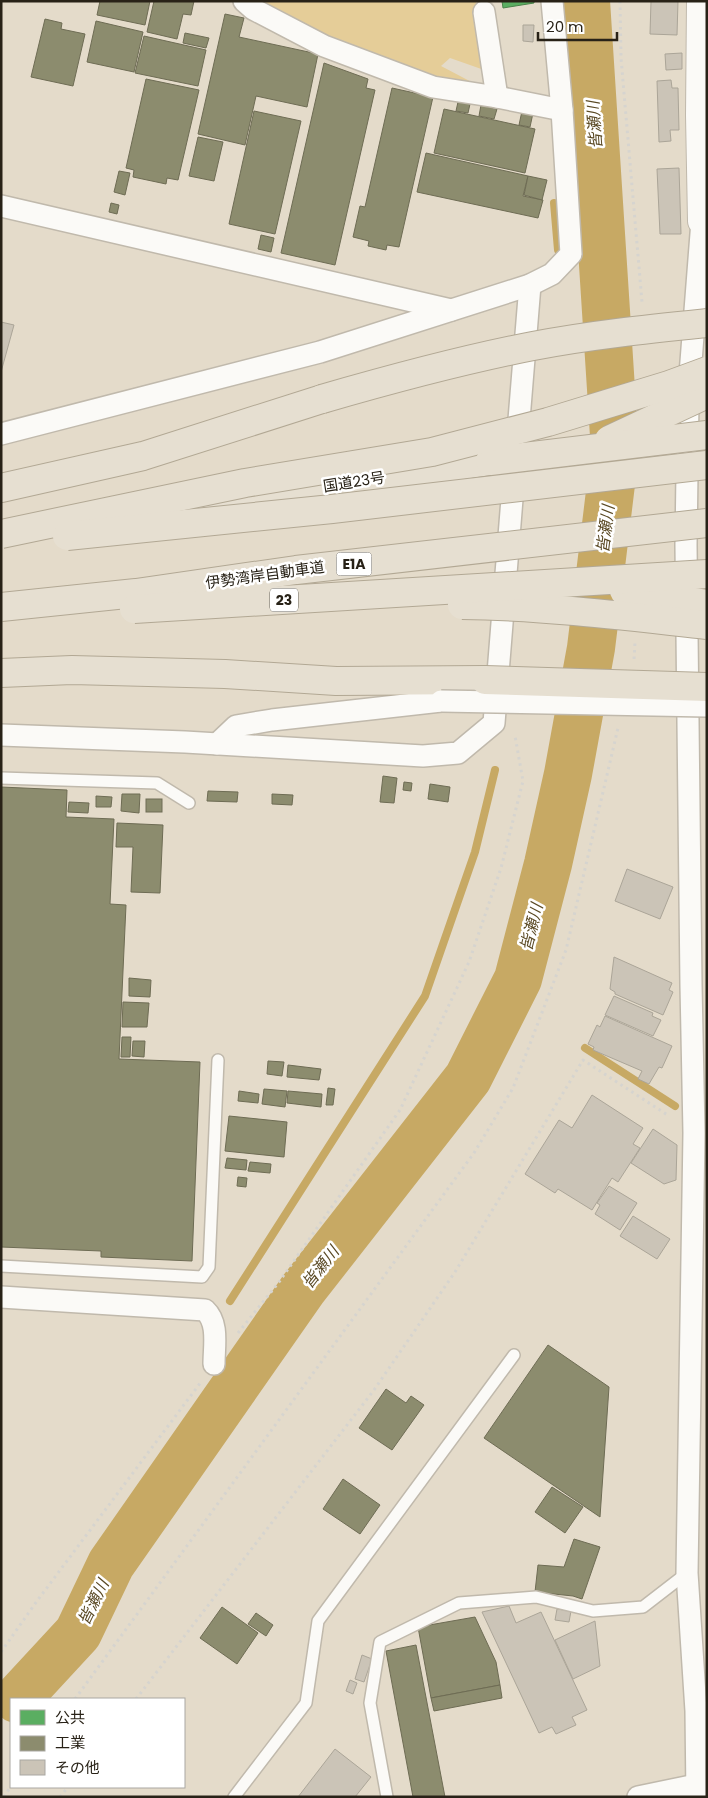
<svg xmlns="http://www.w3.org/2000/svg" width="708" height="1798" font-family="Poppins,'Noto Sans JP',sans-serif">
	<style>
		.green { fill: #e5cd98 }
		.public { fill: #5aae61; stroke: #4b844b }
		.industry { fill: #8c8c6e; stroke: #6e6c54 }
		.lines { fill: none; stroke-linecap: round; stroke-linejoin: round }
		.stream { stroke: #c7a964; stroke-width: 8 }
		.river { stroke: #c7a964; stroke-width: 48 }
		.building { fill: #cbc4b7; stroke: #aba598 }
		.lane-casing { stroke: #c0b9ac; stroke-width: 14 }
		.street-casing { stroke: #c0b9ac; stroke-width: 24 }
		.secondary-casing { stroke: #c0b9ac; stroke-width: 30 }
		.highway-casing { stroke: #b2a894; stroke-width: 30 }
		.path { stroke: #d6d4cf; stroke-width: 3; stroke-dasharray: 2.5 4; stroke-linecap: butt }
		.lane { stroke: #fbfaf7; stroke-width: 11 }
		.street { stroke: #fbfaf7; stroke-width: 21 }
		.secondary { stroke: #fbfaf7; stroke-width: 28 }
		.highway { stroke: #e6dfd1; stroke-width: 28 }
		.street-bridge-casing { stroke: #c0b9ac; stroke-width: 24; stroke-linecap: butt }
		.highway-bridge-casing { stroke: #b2a894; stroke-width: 30; stroke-linecap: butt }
		.street-bridge { stroke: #fbfaf7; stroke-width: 21 }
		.highway-bridge { stroke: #e6dfd1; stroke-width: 28 }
		.labels { text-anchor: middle; stroke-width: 5; stroke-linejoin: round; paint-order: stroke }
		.shield { fill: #fff; stroke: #68645d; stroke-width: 1 }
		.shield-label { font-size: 14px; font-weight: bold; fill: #282217 }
		.street-label { font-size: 15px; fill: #282217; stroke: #fff }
		.water-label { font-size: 16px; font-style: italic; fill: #5a4924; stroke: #fff }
	</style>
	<rect width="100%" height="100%" fill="#e4dbca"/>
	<polygon class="green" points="255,1 476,1 487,71 450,58 441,66 481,87 442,81 378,60"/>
	<polygon class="public" points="502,1 534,1 534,3 503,8"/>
	<g class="industry">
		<polygon points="100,1 150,1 145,25 97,15"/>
		<polygon points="154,1 194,1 191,15 183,14 177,39 147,32"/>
		<polygon points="225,14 244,18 239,37 318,54 307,107 256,96 245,145 198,134"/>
		<polygon points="45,19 62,23 61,29 85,34 73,86 31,77"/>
		<polygon points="96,21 143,32 134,72 87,62"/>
		<polygon points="185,33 209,38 206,48 183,43"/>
		<polygon points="144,36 206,50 198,86 135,73"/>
		<polygon points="324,63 368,79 366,88 375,90 335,265 281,253"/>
		<polygon points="146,79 199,90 178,180 167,178 166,184 133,177 134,170 126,168"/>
		<polygon points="392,88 433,97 399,247 387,245 386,250 368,246 369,241 353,237 360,206 365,207"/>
		<polygon points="458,102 470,104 468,113 456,111"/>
		<polygon points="481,105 497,109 494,119 479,116"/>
		<polygon points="444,109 535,129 525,173 434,153"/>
		<polygon points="254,111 301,121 275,234 229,224"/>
		<polygon points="522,111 533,113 530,127 519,125"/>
		<polygon points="198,137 223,142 214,181 189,176"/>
		<polygon points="426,153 528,176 523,196 543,200 538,218 417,192"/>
		<polygon points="119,171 130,173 125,195 114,192"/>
		<polygon points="528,176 547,180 542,200 524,195"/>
		<polygon points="111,203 119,205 117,214 109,212"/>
		<polygon points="261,235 274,238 271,252 258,249"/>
		<polygon points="383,776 397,778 394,803 380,802"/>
		<polygon points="404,782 412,783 411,791 403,790"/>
		<polygon points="430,784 450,787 448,802 428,799"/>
		<polygon points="1,787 67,790 66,817 114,819 110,904 126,905 119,1059 200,1062 192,1261 101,1257 101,1251 1,1247"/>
		<polygon points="208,791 238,792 237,802 207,801"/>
		<polygon points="122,794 140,794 139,813 121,811"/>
		<polygon points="272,794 293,795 292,805 272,804"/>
		<polygon points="96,796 112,797 111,807 96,807"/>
		<rect x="146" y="799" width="16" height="13"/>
		<polygon points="69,802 89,803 88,813 68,812"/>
		<polygon points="117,823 163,825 160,893 131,892 133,847 116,847"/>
		<polygon points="129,978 151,980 150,997 129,996"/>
		<polygon points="123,1002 149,1003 147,1027 122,1027"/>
		<polygon points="122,1037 131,1037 130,1057 121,1057"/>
		<polygon points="133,1041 145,1041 144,1057 132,1056"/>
		<polygon points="268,1061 284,1062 282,1076 267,1074"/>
		<polygon points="288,1065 321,1069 319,1080 287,1077"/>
		<polygon points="328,1088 335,1089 333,1105 326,1105"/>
		<polygon points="264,1089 287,1091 285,1107 262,1104"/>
		<polygon points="239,1091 259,1094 258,1103 238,1101"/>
		<polygon points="288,1091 322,1094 321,1107 287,1103"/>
		<polygon points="229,1116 287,1122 284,1157 225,1151"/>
		<polygon points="227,1158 247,1160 246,1170 225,1168"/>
		<polygon points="250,1162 271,1164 270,1173 248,1171"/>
		<polygon points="238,1177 247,1178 246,1187 237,1186"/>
		<polygon points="548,1345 609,1387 600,1517 484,1438"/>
		<polygon points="386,1389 406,1403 411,1396 424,1405 392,1450 359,1428"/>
		<polygon points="343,1479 380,1505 360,1534 323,1509"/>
		<polygon points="552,1487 583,1507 565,1533 535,1512"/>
		<polygon points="574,1539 600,1547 582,1599 573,1596 535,1592 538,1565 564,1567"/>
		<polygon points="222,1607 258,1633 237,1664 200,1638"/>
		<polygon points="256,1613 273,1625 266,1636 248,1624"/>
		<polygon points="475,1617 496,1662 500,1685 431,1698 418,1627"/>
		<polygon points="416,1645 445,1797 413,1797 386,1651"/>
		<polygon points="500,1685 502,1698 434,1711 431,1698"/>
	</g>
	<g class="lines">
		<g class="stream">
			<polyline points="554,203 558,250"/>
			<polyline points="585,1048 675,1106"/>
			<polyline points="230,1301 425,996 475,852 495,770"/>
		</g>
		<polyline class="river" points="17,1699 78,1633 111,1564 303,1289 468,1078 518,979 548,864 568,774 591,648 615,451 586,1"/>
	</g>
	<g class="building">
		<polygon points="651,1 678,1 677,35 650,34"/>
		<polygon points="523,25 534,25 533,42 523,41"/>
		<polygon points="682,53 682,69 666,70 665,54"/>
		<polygon points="671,80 672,88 678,88 679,130 670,130 671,141 659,142 657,81"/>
		<polygon points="679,168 681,234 660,234 657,169"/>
		<polygon points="1,322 14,325 1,372"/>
		<polygon points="627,869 673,887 660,919 615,901"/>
		<polygon points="614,957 672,983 669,990 673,992 663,1015 615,994 615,992 610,989"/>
		<polygon points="614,996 653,1013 652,1016 661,1020 653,1036 605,1015"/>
		<polygon points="605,1016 672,1046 662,1068 659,1067 649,1084 638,1079 642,1071 593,1050 594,1047 588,1044 597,1025 600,1027"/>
		<polygon points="592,1095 643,1128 633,1144 640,1148 618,1182 612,1178 592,1210 558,1189 555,1193 525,1174 559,1120 572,1128"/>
		<polygon points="653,1129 677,1145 676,1180 664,1184 631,1163"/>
		<polygon points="609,1186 637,1203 620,1230 595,1214 600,1205 597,1203"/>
		<polygon points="633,1216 670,1239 657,1259 620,1236"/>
		<polygon points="509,1606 516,1623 541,1612 587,1710 572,1717 576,1725 556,1734 552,1727 539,1733 482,1612"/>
		<polygon points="557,1609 571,1611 569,1622 555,1620"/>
		<polygon points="595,1621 600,1666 573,1679 555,1640"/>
		<polygon points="362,1655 372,1659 364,1682 355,1679"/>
		<polygon points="350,1680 357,1683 353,1694 346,1691"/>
		<polygon points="335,1749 371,1777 355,1797 298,1797"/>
	</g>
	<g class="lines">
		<g class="lane-casing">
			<g id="lane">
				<polyline points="1,778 157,783 189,803"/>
				<polyline points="1,1266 202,1277 209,1267 218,1060"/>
				<polyline points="234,1797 306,1703 318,1621 514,1355"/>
				<polyline points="387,1797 370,1703 380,1642 459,1603 536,1597 593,1611 643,1607 687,1573"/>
			</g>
		</g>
		<g class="street-casing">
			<g id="street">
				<polyline points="244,1 253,9 324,46 433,87 497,97 562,110"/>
				<polyline points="484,12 497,97"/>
				<polyline points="1,206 451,310"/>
				<polyline points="1,434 320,352 530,285 552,274 571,254 562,110 552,1"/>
				<polyline points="517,444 530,285"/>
				<polyline points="1,735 185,742 423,756 458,753 494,723 514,474"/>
				<polyline points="217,744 236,726 272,720 441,701"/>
				<path d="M1 1297 205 1310C219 1323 214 1346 214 1364"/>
				<polyline points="638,1797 696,1785"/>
				<polyline points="697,1797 696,1711 687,1573 694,1133 691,985 686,545 688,400 702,221 707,222"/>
			</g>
		</g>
		<g class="secondary-casing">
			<polyline id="secondary" points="701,1 700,115 702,221"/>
		</g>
		<g class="highway-casing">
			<g id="highway">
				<polyline points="1,488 143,456 322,399"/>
				<polyline points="184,508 490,461"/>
				<polyline points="1,673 72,670 225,674 336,681 485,680"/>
			</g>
		</g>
		<g class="path">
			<polyline points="620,1 621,58 642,302"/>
			<polyline points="634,659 635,643"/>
			<polyline points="238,1333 279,1282 400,1110 469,962 501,868 523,781 515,736"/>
			<polyline points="1,1652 37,1601 201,1382"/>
			<polyline points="75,1699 474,1153 513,1088 566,950 618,728"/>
			<polyline points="136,1699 374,1390 455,1272 583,1060 669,1116"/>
			<polyline points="4,1797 11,1786"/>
			<polyline points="60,1797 68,1787"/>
		</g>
		<use href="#lane" class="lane"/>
		<use href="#street" class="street"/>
		<use href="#secondary" class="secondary"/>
		<use href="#highway" class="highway"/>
		<g class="street-bridge-casing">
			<polyline id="street-bridge" points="441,701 707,706"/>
		</g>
		<g class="highway-bridge-casing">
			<g id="highway-bridge">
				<path d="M322 399C391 379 461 360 533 346 590 335 649 329 707 323"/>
				<polyline points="609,440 707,394"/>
				<polyline points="490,461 707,435"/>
				<polyline points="1,534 245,483 432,452 548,422 669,385 707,371"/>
				<polyline points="67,536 332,509 707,465"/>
				<polyline points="624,591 707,604"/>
				<path d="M462 605C543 606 626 616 707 625"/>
				<polyline points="1,607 136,593 296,570 707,523"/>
				<polyline points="134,609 707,574"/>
				<polyline points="485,680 707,687"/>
			</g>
		</g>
		<use href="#street-bridge" class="street-bridge"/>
		<use href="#highway-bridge" class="highway-bridge"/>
	</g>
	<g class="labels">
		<g class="shield">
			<rect x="336.5" y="552.5" width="35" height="23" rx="4"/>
			<rect x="270" y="588.5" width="28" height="23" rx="4"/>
		</g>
		<g class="shield-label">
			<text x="354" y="569">E1A</text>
			<text x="284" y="605">23</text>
		</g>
		<g class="street-label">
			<text transform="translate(354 482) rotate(-9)" y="5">国道23号</text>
			<text transform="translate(265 575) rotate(-8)" y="5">伊勢湾岸自動車道</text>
		</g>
		<g class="water-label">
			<text transform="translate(594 125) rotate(-94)" y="6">皆瀬川</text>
			<text transform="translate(605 529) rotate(-83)" y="6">皆瀬川</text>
			<text transform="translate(531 927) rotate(-76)" y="6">皆瀬川</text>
			<text transform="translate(320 1267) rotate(-52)" y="6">皆瀬川</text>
			<text transform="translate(93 1602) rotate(-64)" y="6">皆瀬川</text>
		</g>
	</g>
	<rect width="708" height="1798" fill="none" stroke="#282217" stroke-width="5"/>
	<rect x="10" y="1698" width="175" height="90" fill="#ffffff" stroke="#a9a7a2"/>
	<rect x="20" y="1710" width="25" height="15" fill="#5aae61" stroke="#a9a7a2"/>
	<text x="55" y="1723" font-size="15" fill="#282217">公共</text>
	<rect x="20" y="1736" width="25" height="15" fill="#8c8c6e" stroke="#a9a7a2"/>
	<text x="55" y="1748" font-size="15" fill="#282217">工業</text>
	<rect x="20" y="1760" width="25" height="15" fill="#cbc4b7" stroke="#a9a7a2"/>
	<text x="55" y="1773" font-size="15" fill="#282217">その他</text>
	<path d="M538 32v8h79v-8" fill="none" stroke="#282217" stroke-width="2.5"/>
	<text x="546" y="32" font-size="15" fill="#282217" stroke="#ffffff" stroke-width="4" paint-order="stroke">20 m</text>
</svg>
